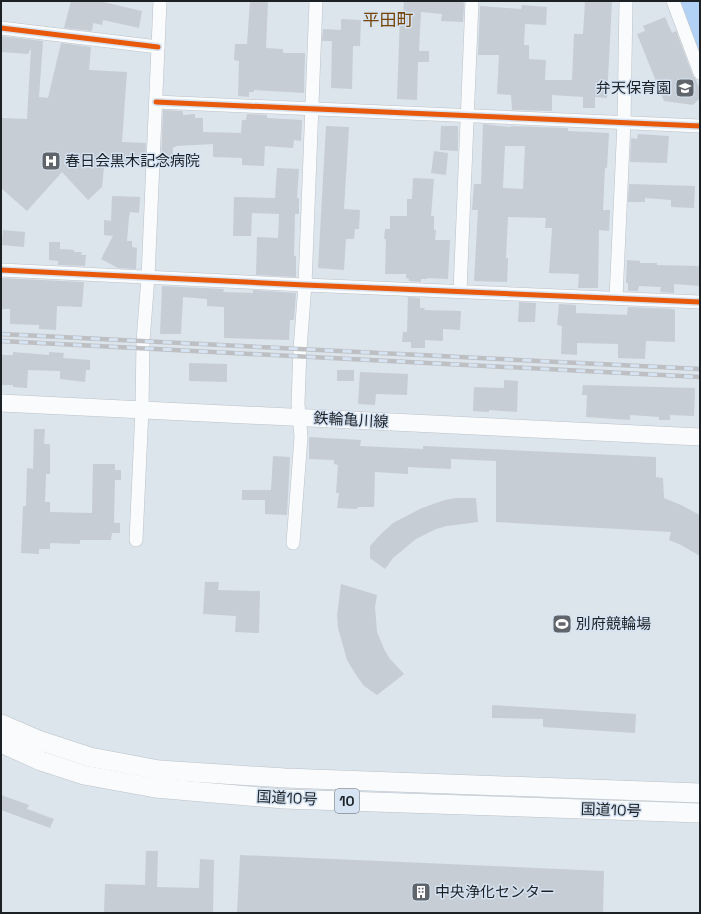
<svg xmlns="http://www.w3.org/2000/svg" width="701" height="914" font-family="'Space Grotesk','Noto Sans JP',sans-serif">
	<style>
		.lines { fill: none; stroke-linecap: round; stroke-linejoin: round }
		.river { stroke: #b2d2f5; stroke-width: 24 }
		.building { fill: #c7cdd4; fill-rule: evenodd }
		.minor-casing { stroke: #bbc2c9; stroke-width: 14 }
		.major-casing { stroke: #bbc2c9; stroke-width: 18 }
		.highway-casing { stroke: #bbc2c9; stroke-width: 20 }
		.minor { stroke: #fafbfc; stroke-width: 13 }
		.major { stroke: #fafbfc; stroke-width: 17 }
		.highway { stroke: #fafbfc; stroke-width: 19 }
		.rail-casing { stroke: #bdbfc2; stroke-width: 4.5 }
		.rail { stroke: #d5e3f3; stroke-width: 3; stroke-dasharray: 9; stroke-linecap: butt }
		.cycleway-casing { stroke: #d5e3f3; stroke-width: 8 }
		.cycleway { stroke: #e8590c; stroke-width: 5 }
		.labels { text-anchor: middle; stroke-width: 3; stroke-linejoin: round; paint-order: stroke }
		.shield { fill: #d5e3f3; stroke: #545b64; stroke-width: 1 }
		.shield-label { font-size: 14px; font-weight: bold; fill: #1c2126 }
		.poi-label { font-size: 15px; fill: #1c2126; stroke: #d5e3f3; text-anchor: start }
		.street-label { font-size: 15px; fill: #1c2126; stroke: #d5e3f3 }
		.quarter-label { font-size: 17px; fill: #784401; stroke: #d5e3f3 }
	</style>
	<rect width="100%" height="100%" fill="#dce4ec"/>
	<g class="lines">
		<polyline class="river" points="688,1 700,41"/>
	</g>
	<g class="building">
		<polygon points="71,1 99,1 142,11 139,28 103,20 102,25 93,23 92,31 64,28"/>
		<polygon points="250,1 268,1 266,48 283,49 283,53 305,53 304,93 254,90 254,92 249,92 249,97 238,96 239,61 234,60 235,44 247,44"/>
		<polygon points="404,1 463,1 464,5 463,22 441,21 442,14 421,12 419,51 429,51 429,62 418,62 417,100 397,99 400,15 403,15"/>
		<polygon points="585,1 612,1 607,98 595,97 595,108 583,108 583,97 552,95 552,111 512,110 511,95 497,94 499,55 478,55 480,6 521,9 522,5 547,7 546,25 525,24 524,45 529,45 529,59 546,60 545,80 572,80 574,34 583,34"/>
		<polygon points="665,17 672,33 676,31 693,76 696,80 700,90 700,98 693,105 664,101 637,34 645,31 643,26"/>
		<polygon points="341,19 361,20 360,46 353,46 352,89 331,88 332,41 322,41 323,29 341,30"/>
		<polygon points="1,36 43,41 39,97 48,98 61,43 91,47 89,70 127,72 122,142 146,143 145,162 143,162 143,165 120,164 120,168 104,167 102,187 88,200 62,172 27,211 1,188 1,118 27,119 31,48 28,54 1,52"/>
		<polygon points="163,110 183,111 183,115 195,114 195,118 203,118 203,132 241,133 242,120 246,120 247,114 267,115 267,118 302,120 301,141 294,140 293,148 265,146 264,166 242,165 242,158 213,157 213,144 176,146 176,147 173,147 173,163 161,163"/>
		<path d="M483 124 511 127V126L568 128V131L609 133 607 168H605L603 210H610L609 231 599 230 598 288H578L579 274 549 273 552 228H545L546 218 508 217 506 258H508L507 282 474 281 478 210H472L474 184H481ZM505 146H525L523 189 503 188Z"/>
		<polygon points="326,126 349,127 344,209 360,210 359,229 355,229 354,239 346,239 344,270 318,268"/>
		<polygon points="441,126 458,126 458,151 440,150"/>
		<polygon points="638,134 669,136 667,163 630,162 631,138 637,139"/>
		<polygon points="434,151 448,153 446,175 431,173"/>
		<polygon points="277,168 299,169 297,198 299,198 299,214 295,214 294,256 296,256 296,277 256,275 257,237 278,238 279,214 252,213 251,236 233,236 234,197 275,198"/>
		<polygon points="413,178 434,179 431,216 434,216 434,230 436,230 435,240 450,240 448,279 427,278 427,279 421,279 421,282 409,281 409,279 406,278 406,274 385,274 386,239 384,239 385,229 390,229 390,216 407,216 407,199 412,199"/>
		<polygon points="629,184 695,186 694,208 671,207 671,200 645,198 645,202 628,202"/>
		<polygon points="112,196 140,197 139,213 130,212 129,217 127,241 132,241 132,247 137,248 136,269 118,268 101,259 113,236 104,235 104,220 111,221"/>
		<polygon points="3,230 25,232 24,247 2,245"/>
		<polygon points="49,242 60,242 60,249 74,250 74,252 82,252 81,255 86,255 85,266 58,265 58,261 49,260"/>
		<polygon points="627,260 640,261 640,263 657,263 657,265 700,266 700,286 674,284 674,293 660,292 661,287 639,286 638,291 628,291 628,283 626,283"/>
		<polygon points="1,278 84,282 82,307 57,306 56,330 39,329 39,325 10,324 10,309 1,309"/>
		<polygon points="162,286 224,289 223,292 253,293 253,290 296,293 294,320 290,320 289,340 224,338 224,307 207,306 207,299 183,297 181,334 160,334"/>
		<polygon points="408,297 420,298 420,308 425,308 424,310 461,311 460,330 443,329 443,341 425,340 425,348 411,348 411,342 402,342 403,332 407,332"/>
		<polygon points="519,302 536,303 535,322 518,322"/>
		<polygon points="559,304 576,305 576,313 627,315 628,307 673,309 675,310 675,342 646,341 645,359 618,358 618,344 577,343 577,355 561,354 562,326 557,325"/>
		<polygon points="13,352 49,355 49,352 64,353 63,358 90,360 90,370 86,370 85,382 60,379 60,371 28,370 27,388 13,387 13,385 1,385 1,355 13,355"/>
		<polygon points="189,363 227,364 227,382 189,381"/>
		<rect x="337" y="370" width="17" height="11"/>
		<polygon points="360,372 408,374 407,395 376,394 375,405 358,404"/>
		<polygon points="504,380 518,381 517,412 489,410 489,412 473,411 474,387 504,388"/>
		<polygon points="583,385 695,388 694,416 670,415 670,420 659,420 659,417 630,415 630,420 586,417 587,395 582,395"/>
		<polygon points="34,429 45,429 44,444 50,444 50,474 46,474 45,502 50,502 50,512 92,513 93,464 115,464 115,470 121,470 121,480 115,480 114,523 120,523 120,533 112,533 111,540 80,540 80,544 50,543 50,549 39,549 39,554 21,553 23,506 26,506 27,468 33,469"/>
		<polygon points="309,437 361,440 360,446 423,449 423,446 656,457 656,477 663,478 664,498 681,505 700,515 700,556 681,545 669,540 671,532 496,522 496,461 451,459 451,469 408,467 408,474 375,472 374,507 358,507 357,509 337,508 339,493 336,493 338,465 334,464 334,460 309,459"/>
		<polygon points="273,456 290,457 287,515 265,514 265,500 242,500 242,490 271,490"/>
		<polygon points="456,498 476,498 478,522 447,526 436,529 416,539 393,558 385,569 370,558 370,546 379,536 393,523 422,508 445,500"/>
		<polygon points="205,582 219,582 218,590 260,591 259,633 235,632 236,616 203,614"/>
		<polygon points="341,584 377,595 375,607 377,632 385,651 390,659 404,674 377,695 364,686 356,675 347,660 338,628 337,615"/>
		<polygon points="492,705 636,714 635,733 543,727 543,719 492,718"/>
		<polygon points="1,795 29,805 27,809 54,819 50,828 1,810"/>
		<polygon points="146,851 158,851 157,887 199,888 200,859 214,860 213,913 104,913 105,884 145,885"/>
		<polygon points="240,855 604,871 603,913 237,913"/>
	</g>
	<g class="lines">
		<g class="minor-casing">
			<g id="minor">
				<polyline points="673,1 700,73"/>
				<polyline points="1,28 158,47"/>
				<polyline points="156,102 700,126"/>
				<polyline points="1,270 305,285 700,302"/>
				<polyline points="460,291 472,1"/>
				<polyline points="616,298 624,122 626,1"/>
				<polyline points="136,540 142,409 143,341 148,277 160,1"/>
				<polyline points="293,543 301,437 298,404 300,349 305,285 316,1"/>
			</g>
		</g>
		<g class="major-casing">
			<polyline id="major" points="1,403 700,437"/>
		</g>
		<g class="highway-casing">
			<g id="highway">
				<polyline points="1,724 38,740 90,757 159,770 285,778 700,793"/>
				<polyline points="1,743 41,761 84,775 155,788 284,799 700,813"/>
			</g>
		</g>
		<use href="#minor" class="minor"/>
		<use href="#major" class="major"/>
		<use href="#highway" class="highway"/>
		<g class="rail-casing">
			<g id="rail">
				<polyline points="1,334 700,369"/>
				<polyline points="1,341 700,377"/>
			</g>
		</g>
		<use href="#rail" class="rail"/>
		<g class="cycleway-casing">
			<g id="cycleway">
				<polyline points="1,28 158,47"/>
				<polyline points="156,102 700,126"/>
				<polyline points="1,270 305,285 700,302"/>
			</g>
		</g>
		<use href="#cycleway" class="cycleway"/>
	</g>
	<defs>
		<g id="school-square" transform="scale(1)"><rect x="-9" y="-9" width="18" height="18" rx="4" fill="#5f656b" stroke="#d5e3f3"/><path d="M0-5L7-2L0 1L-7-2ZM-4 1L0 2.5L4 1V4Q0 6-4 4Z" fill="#fff"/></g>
		<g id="hospital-square" transform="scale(1)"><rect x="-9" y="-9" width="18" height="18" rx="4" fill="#5f656b" stroke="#d5e3f3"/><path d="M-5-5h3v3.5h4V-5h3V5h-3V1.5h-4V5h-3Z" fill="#fff"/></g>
		<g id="stadium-square" transform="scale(1)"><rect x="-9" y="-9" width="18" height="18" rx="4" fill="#5f656b" stroke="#d5e3f3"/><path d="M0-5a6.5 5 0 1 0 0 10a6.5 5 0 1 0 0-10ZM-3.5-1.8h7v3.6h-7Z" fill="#fff"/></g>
		<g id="building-square" transform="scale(1)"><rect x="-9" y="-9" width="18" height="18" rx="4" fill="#5f656b" stroke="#d5e3f3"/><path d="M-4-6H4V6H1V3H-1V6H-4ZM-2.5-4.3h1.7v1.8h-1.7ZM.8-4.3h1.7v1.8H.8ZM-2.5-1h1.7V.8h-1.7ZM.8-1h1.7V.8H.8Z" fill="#fff"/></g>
	</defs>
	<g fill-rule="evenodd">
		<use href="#school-square" x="685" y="88"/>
		<use href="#hospital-square" x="51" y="161"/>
		<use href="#stadium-square" x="562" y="624"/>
		<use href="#building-square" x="421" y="892"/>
	</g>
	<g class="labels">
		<rect class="shield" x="335" y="789" width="24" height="24" rx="3"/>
		<g class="shield-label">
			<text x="347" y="806">10</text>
		</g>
		<g class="poi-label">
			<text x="671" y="93" text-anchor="end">弁天保育園</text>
			<text x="65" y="166">春日会黒木記念病院</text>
			<text x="576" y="629">別府競輪場</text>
			<text x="435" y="897">中央浄化センター</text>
		</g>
		<g class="street-label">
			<text transform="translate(351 420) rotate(3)" y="5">鉄輪亀川線</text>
			<text transform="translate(287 798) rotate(3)" y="5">国道10号</text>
			<text transform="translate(611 810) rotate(2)" y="5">国道10号</text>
		</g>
		<g class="quarter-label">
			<text x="388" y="26">平田町</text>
		</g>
	</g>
	<rect width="701" height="914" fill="none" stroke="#1c2126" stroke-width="4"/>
</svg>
